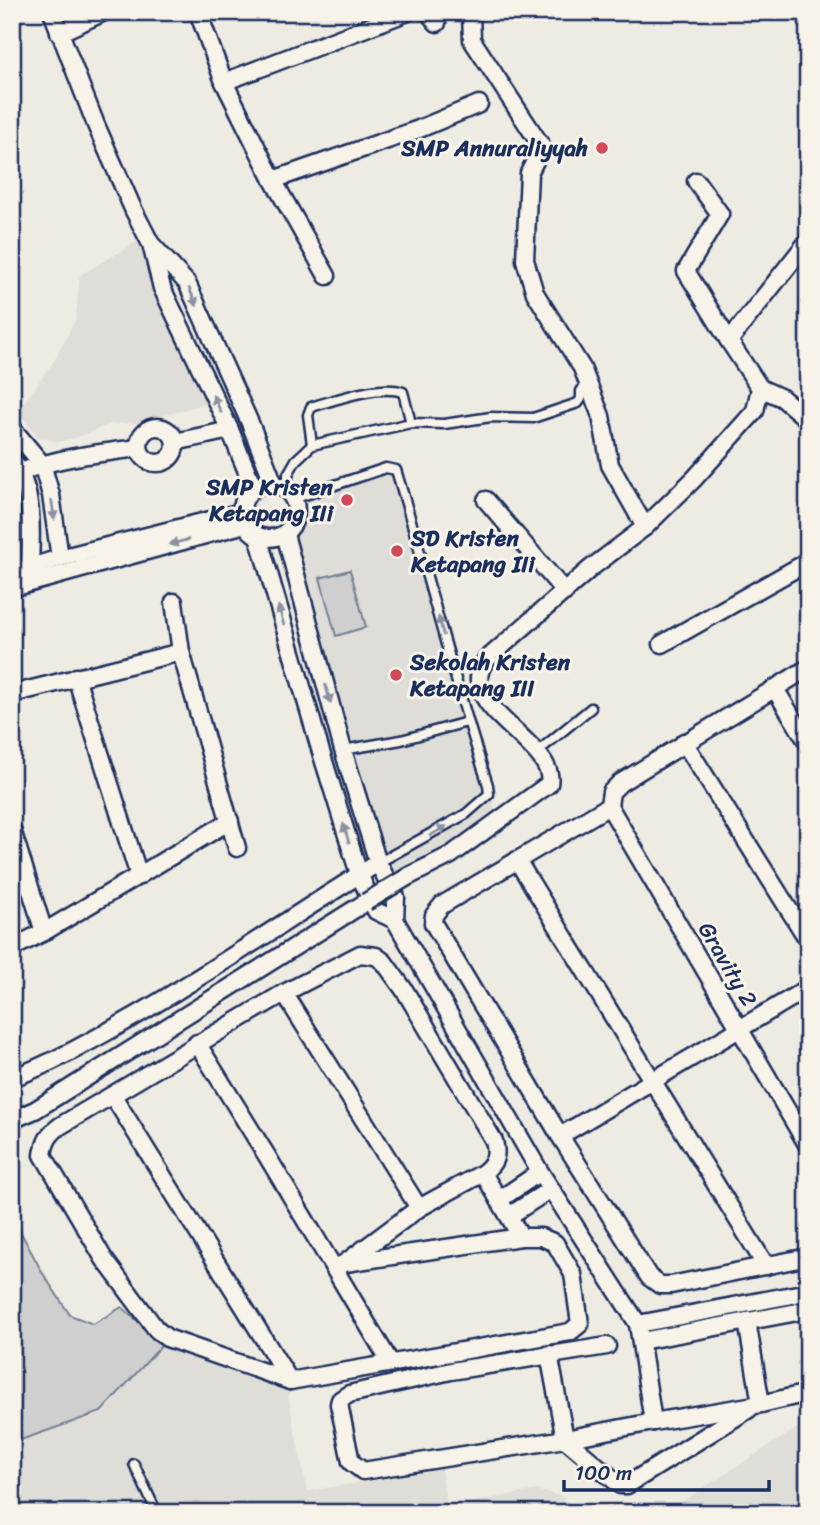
<svg xmlns="http://www.w3.org/2000/svg" width="820" height="1525" font-family="Sriracha,sans-serif">
	<style>
		.built { fill: #deddd8 }
		.green { fill: #cfcfcf; stroke: #757f96; stroke-width: 2 }
		.lines { fill: none; stroke-linecap: round; stroke-linejoin: round }
		.lane-casing { stroke: #1b2f5e; stroke-width: 13 }
		.street-casing { stroke: #1b2f5e; stroke-width: 21 }
		.lane { stroke: #f7f3e8; stroke-width: 8 }
		.street { stroke: #f7f3e8; stroke-width: 16 }
		.street-bridge-casing { stroke: #1b2f5e; stroke-width: 21; stroke-linecap: butt }
		.street-bridge { stroke: #f7f3e8; stroke-width: 16 }
		.oneway { fill: #8991a3 }
		.poi-dot { fill: #d1495b; stroke: #f7f3e8; stroke-width: 2.5 }
		.labels { text-anchor: middle; stroke-width: 6; stroke-linejoin: round; paint-order: stroke }
		.poi-label { font-size: 23px; font-weight: bold; fill: #1b2f5e; stroke: #f7f3e8; text-anchor: end }
		.street-label { font-size: 23px; fill: #1b2f5e; stroke: #f7f3e8 }
	</style>
	<rect width="100%" height="100%" fill="#eeebe2"/>
	<filter id="ink" filterUnits="userSpaceOnUse"><feTurbulence type="fractalNoise" baseFrequency=".0143" numOctaves="2"/><feDisplacementMap in="SourceGraphic" scale="14" xChannelSelector="R" yChannelSelector="G"/><feConvolveMatrix kernelMatrix="1 2 1 2 8 2 1 2 1" color-interpolation-filters="sRGB"/></filter>
	<g filter="url(#ink)">
		<g class="built">
			<polygon points="139,241 178,315 217,400 139,423 110,424 79,437 58,442 38,437 18,411 56,358 76,318 80,275"/>
			<polygon points="402,467 497,816 391,878 293,535 303,525 309,512 306,498"/>
			<polygon points="163,1344 294,1385 288,1396 307,1491 441,1470 447,1507 536,1490 561,1496 578,1513 12,1513 12,1443 100,1412"/>
			<polygon points="808,1421 808,1513 664,1513"/>
		</g>
		<g class="green">
			<polygon points="12,471 34,504 12,510"/>
			<polygon points="350,570 366,627 336,636 320,578"/>
			<polygon points="12,1204 16,1204 19,1229 42,1272 70,1315 93,1324 122,1307 163,1344 101,1412 12,1443"/>
		</g>
		<g class="lines">
			<g class="lane-casing">
				<g id="lane">
					<path d="M312 445 308 415 311 407C335 400 379 384 403 392L411 423"/>
					<polyline points="288,492 288,474 296,460 312,445 411,423 444,424 491,417 533,418 578,403 581,399 581,391 587,384"/>
					<path d="M293 499 386 468 396 470C428 575 454 681 488 785L489 794 466 814 378 863"/>
					<polyline points="343,750 401,740 467,722"/>
					<polyline points="536,753 591,708"/>
					<polyline points="134,1464 157,1513"/>
				</g>
			</g>
			<g class="street-casing">
				<g id="street">
					<polyline points="52,12 96,125 134,211 151,244 162,288 230,430 254,489"/>
					<polyline points="198,12 224,82 273,180 419,129 479,104"/>
					<polyline points="428,12 437,23"/>
					<polyline points="471,12 472,40 542,147 529,173 525,260 535,293 582,368 601,416 610,465 645,527"/>
					<polyline points="59,33 104,12"/>
					<polyline points="224,82 408,12"/>
					<polyline points="273,180 327,276"/>
					<polyline points="696,181 720,214 686,271 729,341"/>
					<polyline points="153,246 187,283 250,423 274,484"/>
					<polyline points="760,388 782,398 808,420"/>
					<circle cx="157" cy="445" r="18"/>
					<polyline points="12,428 42,464 51,495 60,558"/>
					<polyline points="175,442 230,430"/>
					<path d="M12 459C35 491 31 531 30 568"/>
					<path d="M21 472C59 457 99 453 139 448"/>
					<circle cx="269" cy="511" r="27"/>
					<polyline points="486,500 565,592"/>
					<polyline points="285,534 343,750 378,863 396,897 395,920"/>
					<polyline points="258,536 321,752 359,874 376,911 395,920 540,1172 638,1324 653,1422"/>
					<polyline points="12,573 60,558 242,512"/>
					<polyline points="12,588 245,524"/>
					<polyline points="174,602 181,652 237,848"/>
					<polyline points="662,644 802,565 808,566"/>
					<polyline points="808,668 620,783 611,792 609,806 442,905 434,915 433,923 560,1136 649,1277 660,1285 671,1285 808,1257"/>
					<polyline points="76,677 139,876"/>
					<polyline points="775,689 808,743"/>
					<polyline points="12,694 181,652"/>
					<polyline points="684,742 808,940"/>
					<polyline points="609,806 808,1146"/>
					<polyline points="12,830 44,932"/>
					<polyline points="517,860 766,1266"/>
					<path d="M409 876 451 855 549 784C558 743 451 707 486 660L591 568 645 527 694 479 755 411 760 388 729 341 808 241"/>
					<polyline points="12,948 44,932 230,821"/>
					<polyline points="284,993 419,1208"/>
					<polyline points="197,1043 267,1156 390,1362"/>
					<path d="M12 1078C56 1062 96 1038 137 1015 219 967 297 913 378 863"/>
					<polyline points="113,1096 290,1381"/>
					<polyline points="12,1120 35,1110 366,902"/>
					<polyline points="560,1136 808,988"/>
					<polyline points="483,1173 521,1237"/>
					<polyline points="499,1200 540,1172"/>
					<polyline points="509,1216 551,1189"/>
					<path d="M334 1268 345 1263 419 1208 483 1173C495 1163 498 1156 494 1141L405 991 384 962 376 956 360 954 284 993 60 1126C49 1134 45 1141 43 1155L104 1259 156 1329 167 1338 290 1381 570 1332 580 1324 573 1274 555 1243 541 1237H521L345 1263"/>
					<polyline points="747,1321 761,1404"/>
					<polyline points="638,1324 808,1292"/>
					<polyline points="641,1341 808,1310"/>
					<polyline points="607,1346 451,1371 349,1394 340,1400 339,1404 351,1462 363,1471 565,1439 653,1422 761,1404 808,1393"/>
					<polyline points="549,1354 565,1439 620,1485 627,1485 749,1409"/>
				</g>
			</g>
			<use href="#lane" class="lane"/>
			<use href="#street" class="street"/>
			<g class="street-bridge-casing">
				<polyline id="street-bridge" points="366,902 409,876"/>
			</g>
			<use href="#street-bridge" class="street-bridge"/>
		</g>
		<defs><path id="oneway-solid" d="M-6-.8H1V-3.2L6.5 0L1 3.2V.8H-6Z" transform="scale(1.75)"/></defs>
		<g class="oneway">
			<use href="#oneway-solid" transform="translate(193 297) rotate(66)"/>
			<use href="#oneway-solid" transform="translate(217 404) rotate(-116)"/>
			<use href="#oneway-solid" transform="translate(53 510) rotate(82)"/>
			<use href="#oneway-solid" transform="translate(179 542) rotate(165)"/>
			<use href="#oneway-solid" transform="translate(281 615) rotate(-106)"/>
			<use href="#oneway-solid" transform="translate(441 626) rotate(-105)"/>
			<use href="#oneway-solid" transform="translate(328 694) rotate(75)"/>
			<use href="#oneway-solid" transform="translate(438 831) rotate(-31)"/>
			<use href="#oneway-solid" transform="translate(346 833) rotate(-107)"/>
		</g>
	</g>
	<g class="poi-dot">
		<circle cx="602" cy="148" r="7"/>
		<circle cx="347" cy="500" r="7"/>
		<circle cx="397" cy="551" r="7"/>
		<circle cx="396" cy="675" r="7"/>
	</g>
	<g class="labels">
		<g class="poi-label">
			<text x="588" y="156">SMP Annuraliyyah</text>
			<text x="333" y="495">SMP Kristen<tspan x="333" dy="26">Ketapang IIi</tspan></text>
			<text x="411" y="546" text-anchor="start">SD Kristen<tspan x="411" dy="26">Ketapang IIi</tspan></text>
			<text x="410" y="670" text-anchor="start">Sekolah Kristen<tspan x="410" dy="26">Ketapang III</tspan></text>
		</g>
		<g class="street-label">
			<text transform="translate(728 964) rotate(60)" y="8">Gravity 2</text>
		</g>
	</g>
	<rect width="820" height="1525" fill="none" stroke="#f7f3e8" stroke-width="42"/>
	<rect x="21" y="21" width="778" height="1483" fill="none" stroke="#1b2f5e" stroke-width="2.5" filter="url(#ink)"/>
	<path d="M564 1480v10h205v-10" fill="none" stroke="#1b2f5e" stroke-width="3.5"/>
	<text x="575" y="1480" font-size="21" fill="#1b2f5e" stroke="#f7f3e8" stroke-width="5" paint-order="stroke">100 m</text>
</svg>
